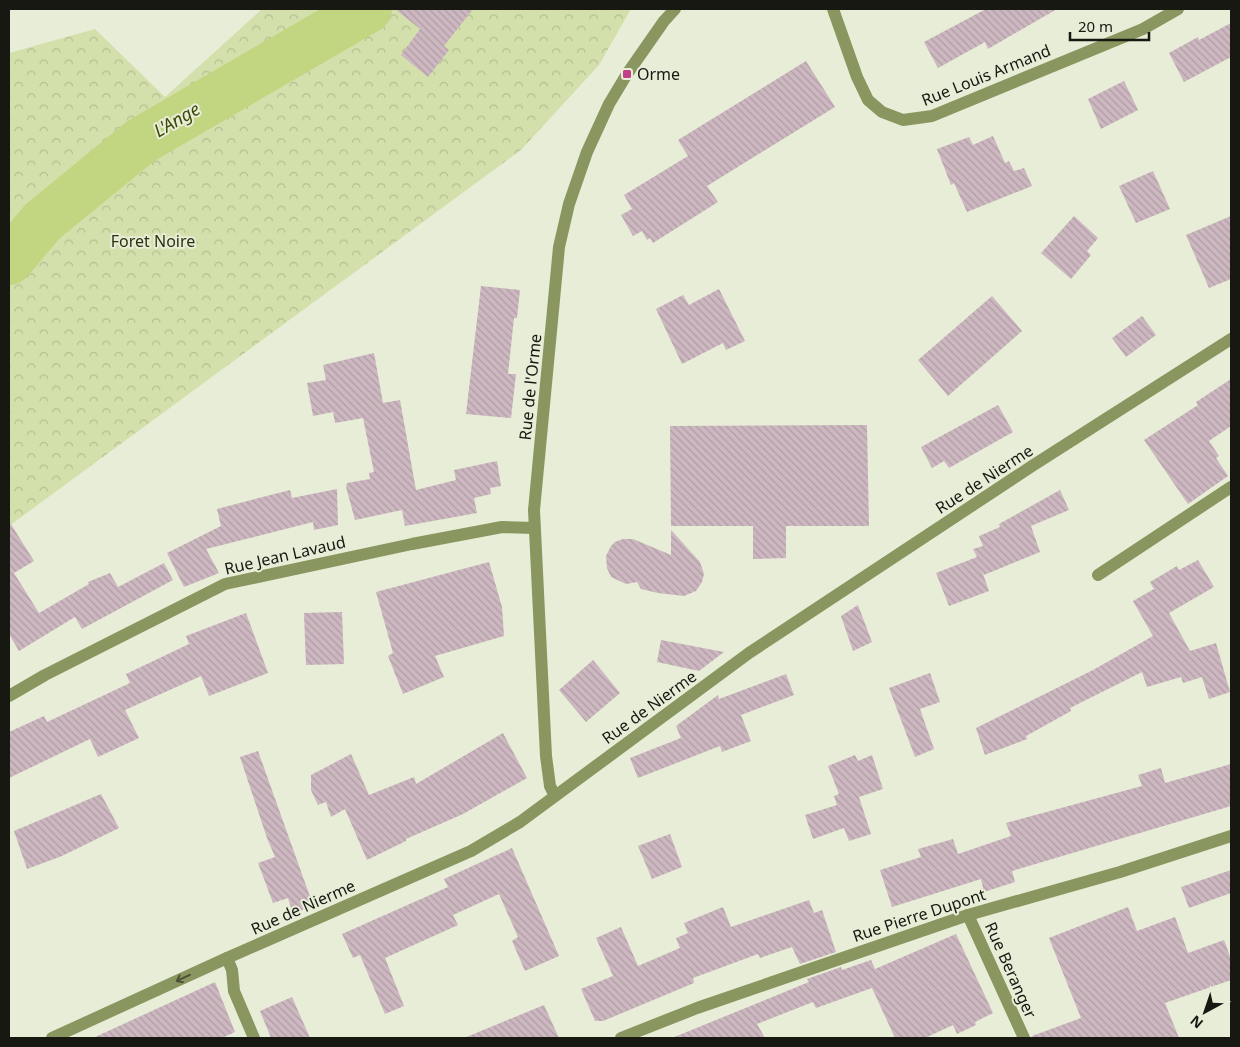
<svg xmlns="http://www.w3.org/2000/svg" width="1240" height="1047" font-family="'Noto Sans',sans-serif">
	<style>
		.forest { fill: url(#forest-crowns) }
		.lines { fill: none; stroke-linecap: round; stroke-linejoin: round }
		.river { stroke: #c2d580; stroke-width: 48 }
		.building { fill: url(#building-back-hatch) }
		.minor { stroke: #89965f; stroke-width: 12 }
		.oneway { stroke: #4a5134 }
		.poi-dot { fill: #c14089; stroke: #e7edd7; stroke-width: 2 }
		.labels { text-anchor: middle; stroke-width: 4; stroke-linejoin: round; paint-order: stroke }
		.poi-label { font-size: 16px; fill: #161811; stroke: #e7edd7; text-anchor: start }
		.street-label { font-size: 16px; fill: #161811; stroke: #e7edd7 }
		.park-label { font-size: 16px; fill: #2a310d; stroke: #e7edd7 }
		.water-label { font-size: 18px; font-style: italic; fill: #3f4908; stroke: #e7edd7 }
	</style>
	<defs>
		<pattern id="forest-crowns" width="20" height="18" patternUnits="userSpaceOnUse" patternTransform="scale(1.25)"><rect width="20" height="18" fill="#d3e0ab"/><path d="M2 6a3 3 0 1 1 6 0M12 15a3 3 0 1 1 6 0" fill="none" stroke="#b4bf92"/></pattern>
		<pattern id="building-back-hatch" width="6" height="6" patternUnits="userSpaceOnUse" patternTransform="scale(1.25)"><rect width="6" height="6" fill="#cdb7c0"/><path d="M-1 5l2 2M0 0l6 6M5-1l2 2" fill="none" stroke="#af9da4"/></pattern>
	</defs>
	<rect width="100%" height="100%" fill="#e7edd7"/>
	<polygon class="forest" points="262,9 631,9 599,65 521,150 9,526 9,53 95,29 165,97"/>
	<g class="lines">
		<polyline class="river" points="9,261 43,221 141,141 368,9"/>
	</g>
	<g class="building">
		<polygon points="395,9 473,9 444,46 449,50 428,77 401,55 420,29"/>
		<polygon points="986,9 1057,9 988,49 985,42 938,68 924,42"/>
		<polygon points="1231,23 1231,57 1184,82 1169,53 1198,37 1199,40"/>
		<polygon points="806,61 835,107 707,186 718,202 653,243 650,238 647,240 642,231 633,236 621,215 632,209 624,195 688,156 678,140"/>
		<polygon points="1124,81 1138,110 1101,129 1088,99"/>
		<polygon points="993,136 1005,163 1009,161 1014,171 1024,168 1032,186 967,212 954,183 951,185 937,149 969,137 973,145"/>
		<polygon points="1153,171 1170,209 1136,223 1119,186"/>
		<polygon points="1074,216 1098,238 1087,251 1091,255 1071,279 1041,253"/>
		<polygon points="1231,216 1231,279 1209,288 1186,235"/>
		<polygon points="481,286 520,290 517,318 514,318 508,374 516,374 511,418 466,414"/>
		<polygon points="719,289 745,341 726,350 723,343 682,364 656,309 683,295 689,305"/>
		<polygon points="992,296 1022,331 948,396 918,360"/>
		<polygon points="1142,316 1156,335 1126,357 1112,338"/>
		<polygon points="374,353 383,403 400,400 416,490 456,480 454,470 497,461 501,486 490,488 491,494 474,498 477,513 405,526 402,510 355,520 346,487 347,483 370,479 369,473 374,472 363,418 335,423 333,412 313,416 307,383 326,380 323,365"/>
		<polygon points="1231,379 1231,426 1209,441 1219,456 1216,458 1228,476 1188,504 1144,440 1198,405 1196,402"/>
		<polygon points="998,405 1013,432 949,468 944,461 932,468 921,447"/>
		<polygon points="867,425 869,526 786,526 786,558 753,559 753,526 671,526 670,426"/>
		<polygon points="337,489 338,525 314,530 313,522 206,549 219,573 184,587 167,553 221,526 217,509 290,490 292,498"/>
		<polygon points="1060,490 1069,510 1031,526 1040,552 984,575 981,568 989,591 949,606 936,573 977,557 973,549 983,546 979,536 1000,527 999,524"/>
		<polygon points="9,521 34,561 14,573 39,613 89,584 88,582 110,573 118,587 164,563 173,580 82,629 75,617 19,651 9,634"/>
		<polygon points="671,530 700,562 704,574 702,582 696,591 684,596 658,593 641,589 637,582 626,584 611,577 607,568 606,556 611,546 615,542 623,539 633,539 671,555"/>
		<polygon points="1198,560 1214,587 1169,613 1190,651 1216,643 1230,692 1209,699 1202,677 1183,683 1181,677 1147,687 1142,672 1070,708 1071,711 1026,736 1027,739 985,755 976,728 1093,670 1153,636 1133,601 1154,589 1150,582 1177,566 1179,570"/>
		<polygon points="489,562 502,607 504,636 435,656 444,677 403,694 388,656 393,653 376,592"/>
		<polygon points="858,605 872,642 853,651 841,616"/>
		<polygon points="342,612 344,664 306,665 304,613"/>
		<polygon points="246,613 268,673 209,696 201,676 125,710 139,738 98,757 90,739 9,778 9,732 44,716 47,722 130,683 126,674 189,644 186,636"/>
		<polygon points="661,640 724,652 699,671 657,662"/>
		<polygon points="593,660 620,693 586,722 559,690"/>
		<polygon points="930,673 940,702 920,709 934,749 915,757 889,688"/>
		<polygon points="786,674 794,695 741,715 751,741 722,752 720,746 638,778 630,758 681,738 676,726 718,695 719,699"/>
		<polygon points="503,733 527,778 463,814 406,839 406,841 367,860 345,809 331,817 326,802 318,805 311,790 311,775 351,754 369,795 414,777 416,784"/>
		<polygon points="258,751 313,905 293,914 288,898 273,903 258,863 275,857 267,838 240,757"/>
		<polygon points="855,755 858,761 872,755 883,789 859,797 871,834 849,841 844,828 813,839 805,815 837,805 834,796 839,794 828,766"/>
		<polygon points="1231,764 1231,806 1012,871 1015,882 984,892 981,879 892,907 880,870 921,857 918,849 953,839 958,854 1011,836 1006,823 1142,786 1138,775 1161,768 1165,783"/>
		<polygon points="101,794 119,828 62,856 27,869 14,831"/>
		<polygon points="670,834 682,867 652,879 638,846"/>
		<polygon points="512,848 559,956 525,971 512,941 518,937 499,894 453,915 458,925 385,958 404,1006 385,1014 360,955 353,958 342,934 448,887 444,879"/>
		<polygon points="1231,870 1231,893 1189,908 1181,887"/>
		<polygon points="809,900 814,913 822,910 836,952 800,964 792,947 760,958 758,954 693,978 694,983 603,1021 595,1021 581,989 613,976 596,938 621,927 638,966 680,948 676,938 688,933 684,923 723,907 731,927"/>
		<polygon points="1128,907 1137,931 1175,917 1188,953 1224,940 1231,959 1231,980 1165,1003 1179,1038 1033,1038 1032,1036 1081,1018 1049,938"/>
		<polygon points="956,934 993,1013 975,1022 976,1025 957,1034 953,1025 925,1038 895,1038 872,988 816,1008 813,1002 757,1024 765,1038 672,1038 809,982 807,979 841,967 842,970 871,960 875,969"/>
		<polygon points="215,982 235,1032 222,1038 93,1038"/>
		<polygon points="292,997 310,1038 271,1038 260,1011"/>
		<polygon points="544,1005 559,1038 464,1038"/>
	</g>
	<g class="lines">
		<g class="minor">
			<polyline points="833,9 857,77 868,100 882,112 903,120 932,116 1143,29 1178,9"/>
			<polyline points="1098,575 1231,487"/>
			<polyline points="9,696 45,675 225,584 412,544 502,527 534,528"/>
			<polyline points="555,796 550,786 546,756 534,510 559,247 569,204 587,152 609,104 627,74 664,21 675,9"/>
			<polyline points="968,915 1024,1038"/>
			<polyline points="227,958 232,970 234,991 254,1038"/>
			<polyline points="52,1038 227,958 471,851 520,822 749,653 1032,466 1231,339"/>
			<polyline points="621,1038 697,1008 968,915 1120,872 1231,836"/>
		</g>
	</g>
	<defs><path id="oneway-shaft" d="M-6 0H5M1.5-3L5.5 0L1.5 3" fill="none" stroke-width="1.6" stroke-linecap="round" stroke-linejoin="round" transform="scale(1.25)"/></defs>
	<use class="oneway" href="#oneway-shaft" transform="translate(183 978) rotate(155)"/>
	<rect class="poi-dot" x="622" y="69" width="10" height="10" rx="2.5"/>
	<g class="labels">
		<g class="poi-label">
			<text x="637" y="80">Orme</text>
		</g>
		<g class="street-label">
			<text transform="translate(986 75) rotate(-22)" y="6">Rue Louis Armand</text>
			<text transform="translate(530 387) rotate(-84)" y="6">Rue de l'Orme</text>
			<text transform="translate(984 479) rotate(-33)" y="6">Rue de Nierme</text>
			<text transform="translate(285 555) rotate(-13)" y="6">Rue Jean Lavaud</text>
			<text transform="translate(649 707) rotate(-36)" y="6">Rue de Nierme</text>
			<text transform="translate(303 907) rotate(-24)" y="6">Rue de Nierme</text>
			<text transform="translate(919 915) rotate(-18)" y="6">Rue Pierre Dupont</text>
			<text transform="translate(1011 970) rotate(66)" y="6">Rue Beranger</text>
		</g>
		<g class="park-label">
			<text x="153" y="247">Foret Noire</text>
		</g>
		<g class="water-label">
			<text transform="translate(177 120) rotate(-30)" y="6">L'Ange</text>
		</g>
	</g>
	<rect width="1240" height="1047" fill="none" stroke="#161811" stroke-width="20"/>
	<g transform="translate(1205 1012) rotate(220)" stroke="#e7edd7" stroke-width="4" paint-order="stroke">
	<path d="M0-4L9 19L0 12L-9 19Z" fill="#161811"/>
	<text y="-8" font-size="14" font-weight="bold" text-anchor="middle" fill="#161811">N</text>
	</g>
	<path d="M1070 32v8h79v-8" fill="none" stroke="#161811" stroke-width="2.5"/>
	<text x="1078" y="32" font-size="15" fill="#161811" stroke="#e7edd7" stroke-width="4" paint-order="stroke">20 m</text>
</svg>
